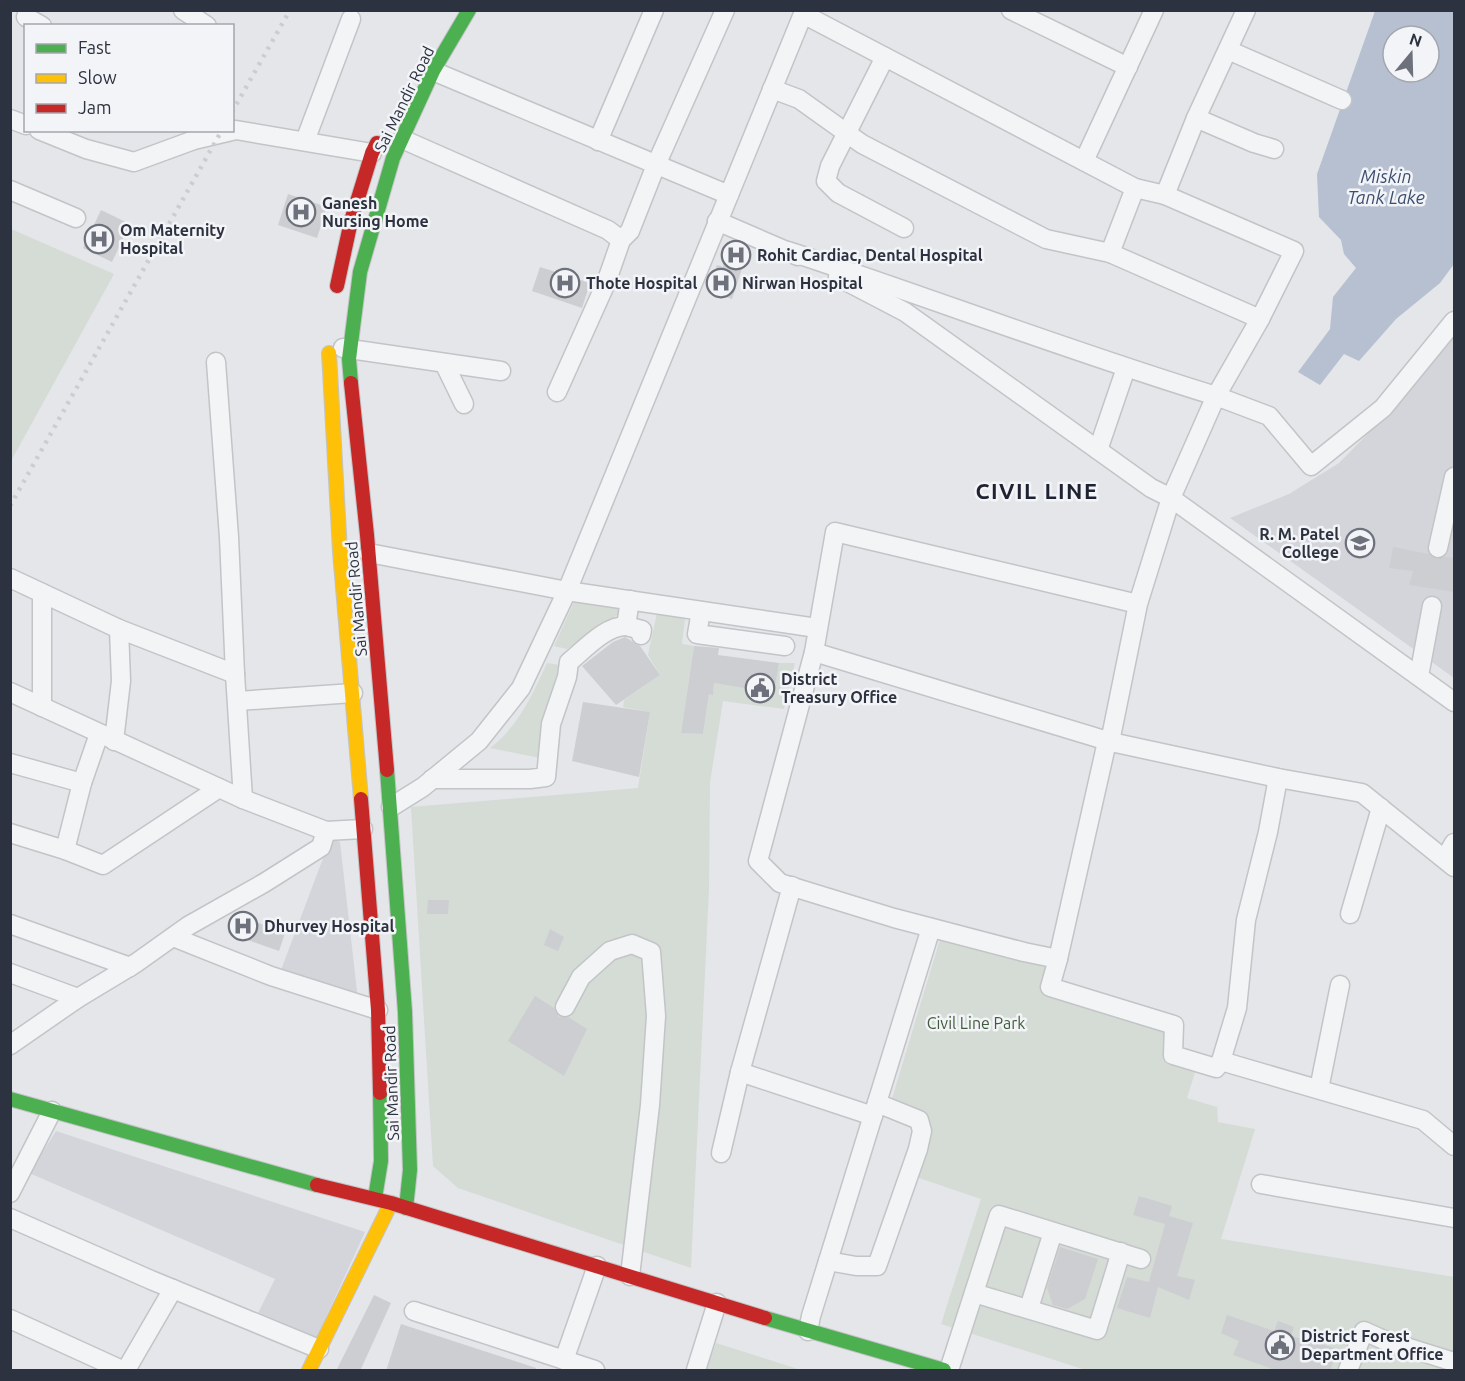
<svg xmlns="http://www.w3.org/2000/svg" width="1465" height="1381" font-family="Ubuntu,sans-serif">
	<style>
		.built { fill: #d3d5db }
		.green { fill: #d4dcd5 }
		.water { fill: #b6c0d0; fill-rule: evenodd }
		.building { fill: #cdced1 }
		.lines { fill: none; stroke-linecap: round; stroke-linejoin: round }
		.street-casing { stroke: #c3c4c7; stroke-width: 21 }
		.fast-casing { stroke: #c3c4c7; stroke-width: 16 }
		.slow-casing { stroke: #c3c4c7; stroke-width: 16 }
		.jam-casing { stroke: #c3c4c7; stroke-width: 16 }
		.street { stroke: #f3f4f5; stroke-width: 18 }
		.fast { stroke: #4caf50; stroke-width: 14 }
		.slow { stroke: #ffc107; stroke-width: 14 }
		.jam { stroke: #c62828; stroke-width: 14 }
		.rail { stroke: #cccdd0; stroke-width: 4.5; stroke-dasharray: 3 6; stroke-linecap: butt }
		.labels { text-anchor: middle; stroke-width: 5; stroke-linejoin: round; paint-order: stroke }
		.street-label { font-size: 16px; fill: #2d3240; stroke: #f3f4f7 }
		.poi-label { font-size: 16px; font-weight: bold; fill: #2d3240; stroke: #f3f4f7; text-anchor: start }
		.park-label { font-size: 16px; fill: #3f5b3b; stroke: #f3f4f7 }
		.water-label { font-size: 18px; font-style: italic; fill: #3b4e70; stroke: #f3f4f7 }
		.district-label { font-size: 22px; font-weight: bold; letter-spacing: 1.5px; fill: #1f2331; stroke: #f3f4f7 }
	</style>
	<rect width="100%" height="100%" fill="#e4e6e9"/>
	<g class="built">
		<polygon points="1454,333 1454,678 1230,518 1289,494 1339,463 1397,404"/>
		<polygon points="331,837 340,842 358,1000 278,978"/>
		<polygon points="56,1131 365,1232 315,1341 258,1313 275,1279 29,1173"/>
	</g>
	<g class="green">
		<polygon points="11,229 114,274 11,461"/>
		<polygon points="575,600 621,608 619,614 567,649 554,646"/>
		<polygon points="657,613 685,618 682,644 694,646 681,733 703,734 709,694 713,694 714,683 774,692 779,663 795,663 784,709 723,701 710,782 709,888 691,1268 458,1188 433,1166 411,807 638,788 650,712 623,707 624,700 660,675 648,655"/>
		<path d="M547 663 559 665 541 731 540 758 490 748C518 727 533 694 547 663Z"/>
		<polygon points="941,936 1050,964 1045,987 1172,1027 1172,1056 1197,1066 1187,1098 1217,1107 1218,1122 1255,1129 1221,1239 1454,1277 1454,1370 1086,1370 941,1324 981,1199 916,1177 927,1138 891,1102"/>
		<polygon points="716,1343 801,1370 706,1370"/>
	</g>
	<path class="water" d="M1375 11H1454V264L1440 283 1396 319 1359 361 1344 354 1320 385 1298 372 1330 329 1333 297 1356 268 1344 254 1341 240 1319 217 1317 174ZM1393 36H1429V72H1393Z"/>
	<g class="building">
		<polygon points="288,194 327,207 317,238 278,225"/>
		<polygon points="101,210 130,224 112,262 83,248"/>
		<polygon points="731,241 749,247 732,299 708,290 717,265 723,267"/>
		<polygon points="540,267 590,283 582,308 532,291"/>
		<polygon points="1393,547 1429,554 1436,559 1445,557 1455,558 1455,592 1409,585 1413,571 1389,568"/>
		<polygon points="625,637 640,646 660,675 616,705 582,666 613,642"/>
		<polygon points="694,646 719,648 718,655 779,663 774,693 714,683 713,695 709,694 703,734 681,733"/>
		<polygon points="583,702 650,712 639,777 572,761"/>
		<polygon points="428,900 449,900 448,914 427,914"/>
		<polygon points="235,914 285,933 279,951 228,933"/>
		<polygon points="550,929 564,937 558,951 544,945"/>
		<polygon points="535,996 554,1008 559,1017 568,1017 587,1029 564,1076 508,1041"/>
		<polygon points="1139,1196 1172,1206 1169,1216 1193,1223 1177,1276 1195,1280 1189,1300 1158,1287 1150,1318 1117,1308 1127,1277 1149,1282 1165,1224 1133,1215"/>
		<polygon points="1060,1247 1098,1259 1085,1299 1067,1309 1053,1305 1047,1288"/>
		<polygon points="374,1295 391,1303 360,1371 336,1371"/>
		<polygon points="1227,1315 1274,1331 1278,1321 1294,1327 1291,1336 1338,1349 1330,1371 1278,1371 1233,1355 1239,1341 1221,1333"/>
		<polygon points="401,1324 536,1368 536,1371 386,1371"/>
	</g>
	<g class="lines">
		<g class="street-casing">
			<g id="street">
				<polyline points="183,10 207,26"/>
				<polyline points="1011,10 1128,67"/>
				<polyline points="26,17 42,26"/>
				<polyline points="1228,50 1342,100"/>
				<polyline points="885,57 830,166 826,181 838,193 904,228"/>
				<polyline points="433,71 729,195"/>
				<polyline points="772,89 799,99 862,144 1046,239 1110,253"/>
				<polyline points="1196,118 1254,143 1274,149"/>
				<polyline points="10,119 26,125"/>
				<polyline points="39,130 86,149 134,162 194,140 236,130 372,153"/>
				<polyline points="402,139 608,230 621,240"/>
				<polyline points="305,141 351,19"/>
				<polyline points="598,141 654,10"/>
				<polyline points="1084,161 1154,10"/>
				<polyline points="1135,188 1165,195 1196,118 1246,10"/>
				<polyline points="10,190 76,218"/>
				<polyline points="1165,195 1294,251 1260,319"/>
				<polyline points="717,221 798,256"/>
				<polyline points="838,277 905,312 1151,488 1171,498 1216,396 1269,416 1311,466 1383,408 1454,321"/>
				<polyline points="343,348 501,371"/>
				<polyline points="216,362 229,537 235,674 243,799"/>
				<polyline points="444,363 464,404"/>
				<polyline points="557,392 606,283 621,240 630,231 656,165 725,10"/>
				<polyline points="1098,450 1126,368"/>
				<polyline points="1438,548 1454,477"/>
				<polyline points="369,553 567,591 817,628"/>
				<polyline points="10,578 119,629 235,674"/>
				<polyline points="1138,604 835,532 814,652 758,861 780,883 894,918 1024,952 1058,959 1106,746 1112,732 1138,604 1171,498 1454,702"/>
				<polyline points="701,611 697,634 785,646"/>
				<polyline points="626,626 642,630 641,635"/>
				<polyline points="814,652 1111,742 1278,778 1362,793 1454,867"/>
				<polyline points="1419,676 1432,606"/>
				<polyline points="10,692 243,799 326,831 363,829"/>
				<polyline points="238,701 353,693"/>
				<polyline points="42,707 42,593"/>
				<polyline points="114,741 121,681 119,629"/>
				<polyline points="10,763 82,783"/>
				<path d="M432 779H530L546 777 551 724 567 677 569 662C585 649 605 626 626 626L630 600"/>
				<path d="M391 807 423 787 479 741 521 688 567 591 803 14 1135 188 1110 253 1260 319 1216 396C1072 352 931 298 788 251"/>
				<polyline points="10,833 65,850 103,865 219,788"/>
				<polyline points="65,850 82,783 99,734"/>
				<polyline points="1445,859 1454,843"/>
				<polyline points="792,886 740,1072 873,1116"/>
				<polyline points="1350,914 1381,808"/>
				<polyline points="10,924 130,967"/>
				<polyline points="173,937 271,976 378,1010"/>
				<polyline points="1058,959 1050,987 1174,1025 1173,1055 1216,1068 1221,1061 1423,1120 1454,1146"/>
				<polyline points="10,973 78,998"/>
				<polyline points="565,1007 581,977 610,951 632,944 651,952 656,1016 650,1105 630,1276"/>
				<polyline points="10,1045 78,998 136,963 188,926 264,883 321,847 326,831"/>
				<polyline points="1221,1061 1237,1008 1246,920 1268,832 1278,778"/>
				<polyline points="1319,1089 1340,985"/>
				<polyline points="721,1153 740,1072"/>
				<polyline points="1261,1184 1454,1218"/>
				<polyline points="10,1193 52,1111"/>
				<polyline points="10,1218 151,1280 319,1349"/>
				<polyline points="828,1261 856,1266 877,1266 918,1149 922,1131 919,1120 877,1103"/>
				<polyline points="974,1293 1097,1330 1121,1252"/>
				<polyline points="1029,1308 1053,1232"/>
				<polyline points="414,1311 595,1370"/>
				<polyline points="10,1319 122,1370"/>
				<polyline points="808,1331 811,1316 931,928"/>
				<polyline points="564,1360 597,1266"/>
				<polyline points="126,1370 173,1289"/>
				<polyline points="696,1370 717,1303"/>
				<polyline points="949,1370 999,1215 1141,1259"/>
				<polyline points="1348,1370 1364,1331 1384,1340 1454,1362"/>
			</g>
		</g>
		<g class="fast-casing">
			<g id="fast">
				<polyline points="351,383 349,359 360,272 393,158 433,71 469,10"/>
				<polyline points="387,770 405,1012 410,1170 406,1208"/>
				<polyline points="10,1099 317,1185"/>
				<polyline points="375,1198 381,1161 380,1093"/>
				<polyline points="765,1318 944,1370"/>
			</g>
		</g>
		<g class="slow-casing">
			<g id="slow">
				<polyline points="329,353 340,552 361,799"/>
				<polyline points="309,1370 391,1203"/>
			</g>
		</g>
		<g class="jam-casing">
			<g id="jam">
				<polyline points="337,286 351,221 372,153 377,143"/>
				<polyline points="351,383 367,535 387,770"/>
				<polyline points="361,799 378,1010 380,1093"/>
				<polyline points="317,1185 391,1203 765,1318"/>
			</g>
		</g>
		<use href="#street" class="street"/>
		<use href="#fast" class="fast"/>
		<use href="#slow" class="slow"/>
		<use href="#jam" class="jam"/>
		<g class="rail">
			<polyline points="232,112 290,10"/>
			<polyline points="10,506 222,130"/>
		</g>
	</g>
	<defs>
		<g id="hospital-ring" transform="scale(1.5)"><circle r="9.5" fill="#f3f4f7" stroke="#6d717b" stroke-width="1.5"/><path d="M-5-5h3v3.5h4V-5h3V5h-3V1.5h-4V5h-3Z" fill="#6d717b"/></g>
		<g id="university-ring" transform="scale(1.5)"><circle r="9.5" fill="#f3f4f7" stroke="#6d717b" stroke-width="1.5"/><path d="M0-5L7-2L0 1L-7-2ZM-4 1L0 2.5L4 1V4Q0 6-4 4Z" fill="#6d717b"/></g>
		<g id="civic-ring" transform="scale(1.5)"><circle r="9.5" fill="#f3f4f7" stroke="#6d717b" stroke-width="1.5"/><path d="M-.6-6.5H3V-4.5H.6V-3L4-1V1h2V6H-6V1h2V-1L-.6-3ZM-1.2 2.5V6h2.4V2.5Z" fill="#6d717b"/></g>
	</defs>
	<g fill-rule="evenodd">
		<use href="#hospital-ring" x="301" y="212"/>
		<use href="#hospital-ring" x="99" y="239"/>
		<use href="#hospital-ring" x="736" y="255"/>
		<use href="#hospital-ring" x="565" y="283"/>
		<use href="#hospital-ring" x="721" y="283"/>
		<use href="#university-ring" x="1360" y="543"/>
		<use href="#civic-ring" x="760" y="688"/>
		<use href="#hospital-ring" x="243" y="926"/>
		<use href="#civic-ring" x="1280" y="1345"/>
	</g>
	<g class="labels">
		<g class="street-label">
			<text transform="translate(404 99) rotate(-64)" y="6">Sai Mandir Road</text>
			<text transform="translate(356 599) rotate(-95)" y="6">Sai Mandir Road</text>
			<text transform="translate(391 1083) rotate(-92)" y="6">Sai Mandir Road</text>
		</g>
		<g class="poi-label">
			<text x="322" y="209">Ganesh<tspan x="322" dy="18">Nursing Home</tspan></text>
			<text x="120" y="236">Om Maternity<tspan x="120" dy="18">Hospital</tspan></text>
			<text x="757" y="261">Rohit Cardiac, Dental Hospital</text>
			<text x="586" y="289">Thote Hospital</text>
			<text x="742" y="289">Nirwan Hospital</text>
			<text x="1339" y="540" text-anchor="end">R. M. Patel<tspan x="1339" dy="18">College</tspan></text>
			<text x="781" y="685">District<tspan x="781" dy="18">Treasury Office</tspan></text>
			<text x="264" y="932">Dhurvey Hospital</text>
			<text x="1301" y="1342">District Forest<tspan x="1301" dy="18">Department Office</tspan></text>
		</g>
		<g class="park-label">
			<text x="976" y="1029">Civil Line Park</text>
		</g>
		<g class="water-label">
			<text x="1386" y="183">Miskin<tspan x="1386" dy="21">Tank Lake</tspan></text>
		</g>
		<g class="district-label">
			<text x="1037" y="499">CIVIL LINE</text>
		</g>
	</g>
	<rect width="1465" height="1381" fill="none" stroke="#2d3240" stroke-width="24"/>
	<rect x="24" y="24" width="210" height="108" fill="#f3f4f7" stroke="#a4a6ae" stroke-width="1.5"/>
	<rect x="36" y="44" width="30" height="9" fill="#4caf50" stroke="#a4a6ae" stroke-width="1.5"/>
	<text x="78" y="54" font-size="18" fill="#2d3240">Fast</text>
	<rect x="36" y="74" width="30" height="9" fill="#ffc107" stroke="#a4a6ae" stroke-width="1.5"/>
	<text x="78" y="84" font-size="18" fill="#2d3240">Slow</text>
	<rect x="36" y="104" width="30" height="9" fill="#c62828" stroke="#a4a6ae" stroke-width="1.5"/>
	<text x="78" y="114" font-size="18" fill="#2d3240">Jam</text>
	<g transform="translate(1411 54) rotate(19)"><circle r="28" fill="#f3f4f7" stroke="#a4a6ae" stroke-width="1.5"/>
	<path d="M0-4.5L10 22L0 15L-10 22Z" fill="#6d717b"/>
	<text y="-9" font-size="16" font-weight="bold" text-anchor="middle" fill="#2d3240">N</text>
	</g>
</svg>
